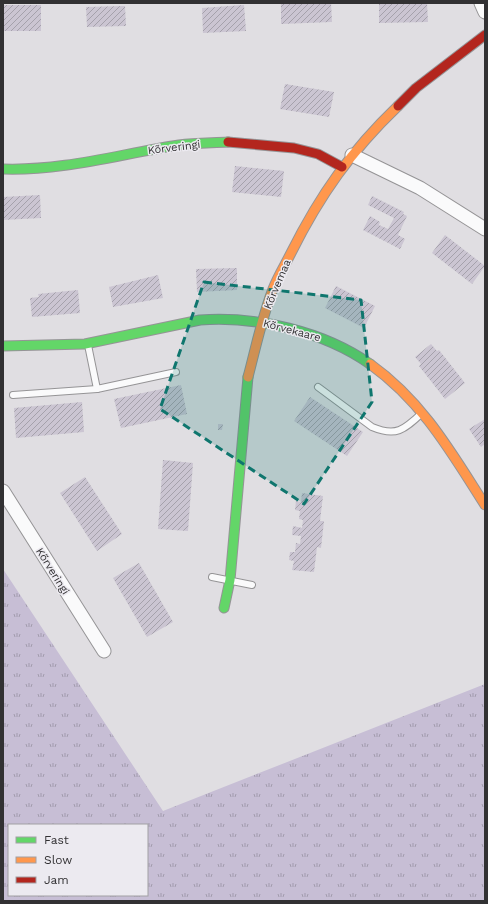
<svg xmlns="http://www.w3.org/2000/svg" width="488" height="904" font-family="'Work Sans',sans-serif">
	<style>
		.grass { fill: url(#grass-tufts); fill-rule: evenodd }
		.building { fill: url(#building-hatch) }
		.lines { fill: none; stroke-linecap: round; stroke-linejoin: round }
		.lane-casing { stroke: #959496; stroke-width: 8 }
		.street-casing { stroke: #959496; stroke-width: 15 }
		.fast-casing { stroke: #959496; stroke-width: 11 }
		.slow-casing { stroke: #959496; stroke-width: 11 }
		.jam-casing { stroke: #959496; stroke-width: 11 }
		.lane { stroke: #fafafb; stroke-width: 6 }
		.street { stroke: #fafafb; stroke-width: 13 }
		.fast { stroke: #63d668; stroke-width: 9 }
		.slow { stroke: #ff974d; stroke-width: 9 }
		.jam { stroke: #b3261e; stroke-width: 9 }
		.marked { fill: #0f766e; fill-opacity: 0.2; stroke: #0f766e; stroke-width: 3; stroke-dasharray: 8 5; stroke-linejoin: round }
		.labels { text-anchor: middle; stroke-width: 3; stroke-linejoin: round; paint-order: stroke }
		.street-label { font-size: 11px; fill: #323133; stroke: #eceaf0 }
	</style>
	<defs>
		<pattern id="grass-tufts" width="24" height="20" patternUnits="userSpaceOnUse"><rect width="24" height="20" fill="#c7bed5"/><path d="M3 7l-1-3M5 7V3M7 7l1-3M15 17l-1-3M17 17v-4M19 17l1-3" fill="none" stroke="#a29bad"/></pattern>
		<pattern id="building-hatch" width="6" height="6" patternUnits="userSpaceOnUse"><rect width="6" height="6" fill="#cbc5d2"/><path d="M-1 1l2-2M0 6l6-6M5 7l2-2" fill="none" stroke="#a5a1ab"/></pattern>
	</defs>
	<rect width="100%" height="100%" fill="#e0dee2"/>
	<path class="grass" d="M3 569 163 811 485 684V901H3ZM9 825H147V895H9Z"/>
	<g class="building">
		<polygon points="281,3 331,3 332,22 281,24"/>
		<polygon points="379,3 427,3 428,22 379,23"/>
		<rect x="3" y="5" width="38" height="26"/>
		<polygon points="244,5 246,31 203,33 202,8"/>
		<polygon points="125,6 126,26 87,27 86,7"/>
		<polygon points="285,84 334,92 329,117 280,109"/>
		<polygon points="235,166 284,171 281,197 232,192"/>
		<polygon points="40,195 41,218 3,220 3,197"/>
		<polygon points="372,196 404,212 403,214 407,216 398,235 405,239 400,249 363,230 370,216 380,222 379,225 388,229 394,218 368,205"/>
		<polygon points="445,235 485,266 472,284 432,253"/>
		<polygon points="237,268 237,290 197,292 196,269"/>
		<polygon points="158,275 163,298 113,307 109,287"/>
		<polygon points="336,286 375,306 364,328 325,308"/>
		<polygon points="78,290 80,313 32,317 30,298 39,297 38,294"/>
		<polygon points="431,344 437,351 439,350 465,383 445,399 419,366 421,364 415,357"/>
		<polygon points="181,385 187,414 121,428 114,399"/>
		<polygon points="310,397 363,432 347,456 294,421"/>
		<polygon points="82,402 84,432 16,438 14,408"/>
		<polygon points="485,419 485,444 481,447 469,429"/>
		<polygon points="218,424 223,424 222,430 218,430"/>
		<polygon points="163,460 193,463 188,531 158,529"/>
		<polygon points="85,477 122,534 97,551 60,493"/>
		<polygon points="302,493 323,496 320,521 324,521 321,548 317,547 314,572 292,570 294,561 289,560 290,552 295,552 296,543 300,544 301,536 292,535 293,526 302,528 303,520 299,519 300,511 295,510 296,501 301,502"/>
		<polygon points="139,563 173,622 147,637 113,578"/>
	</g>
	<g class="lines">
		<g class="lane-casing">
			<g id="lane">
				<polyline points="88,345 97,389 176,372"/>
				<path d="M318 387 372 427C396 437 404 430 422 413"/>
				<polyline points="13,395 97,389"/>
				<polyline points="212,577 252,585"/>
			</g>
		</g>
		<g class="street-casing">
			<g id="street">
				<polyline points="481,3 485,12"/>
				<polyline points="352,155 420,188 485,229"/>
				<polyline points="3,491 104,651"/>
			</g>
		</g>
		<g class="fast-casing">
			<g id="fast">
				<path d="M3 169C63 171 120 154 179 145 195 143 212 143 228 142"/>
				<path d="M3 346 85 344 200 320C257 316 323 331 370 364"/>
				<polyline points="224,608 230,580 248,377"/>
			</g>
		</g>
		<g class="slow-casing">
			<g id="slow">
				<path d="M370 364C423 402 451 452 485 505"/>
				<path d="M248 377C256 347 262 317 273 289 278 276 285 265 291 253 320 195 351 151 398 106"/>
			</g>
		</g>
		<g class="jam-casing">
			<g id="jam">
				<polyline points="398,106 416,88 485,35"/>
				<polyline points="228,142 294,148 318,154 342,167"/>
			</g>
		</g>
		<use href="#lane" class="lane"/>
		<use href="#street" class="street"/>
		<use href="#fast" class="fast"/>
		<use href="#slow" class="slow"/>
		<use href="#jam" class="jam"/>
	</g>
	<path class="marked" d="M204 282 361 300 372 402 304 504 160 409Z"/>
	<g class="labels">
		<g class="street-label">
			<text transform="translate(174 147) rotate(-7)" y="4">Kõrveringi</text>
			<text transform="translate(277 284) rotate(-67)" y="4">Kõrvemaa</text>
			<text transform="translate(292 330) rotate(15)" y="4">Kõrvekaare</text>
			<text transform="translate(53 571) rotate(58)" y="4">Kõrveringi</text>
		</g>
	</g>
	<rect width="488" height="904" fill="none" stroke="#323133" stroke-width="8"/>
	<rect x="8" y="824" width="140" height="72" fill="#eceaf0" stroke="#a2a0a4"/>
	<rect x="16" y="837" width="20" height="6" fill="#63d668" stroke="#a2a0a4"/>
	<text x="44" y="844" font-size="12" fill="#323133">Fast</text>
	<rect x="16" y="857" width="20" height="6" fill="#ff974d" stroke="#a2a0a4"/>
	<text x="44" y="864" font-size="12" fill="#323133">Slow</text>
	<rect x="16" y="877" width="20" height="6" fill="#b3261e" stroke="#a2a0a4"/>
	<text x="44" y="884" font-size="12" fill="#323133">Jam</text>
</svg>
